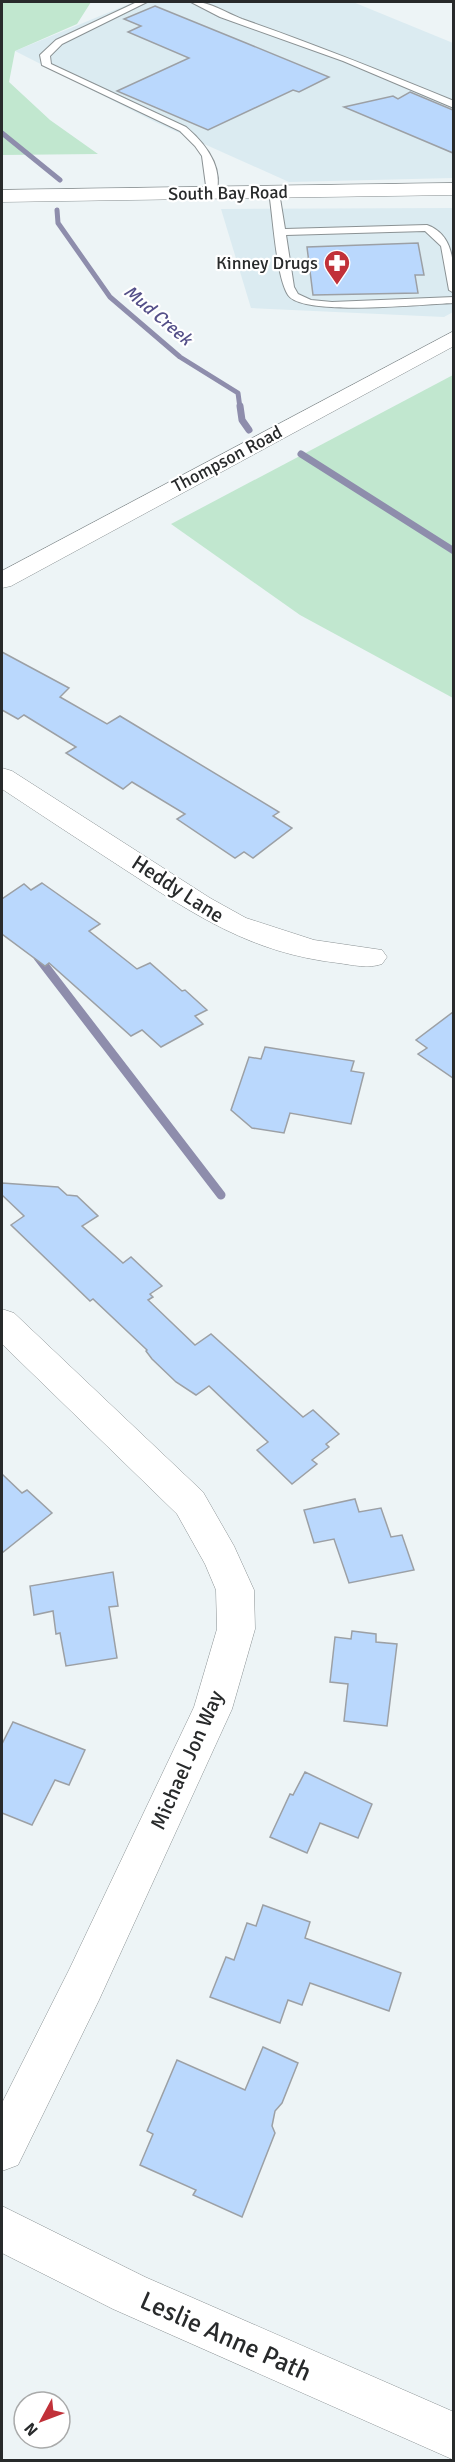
<svg xmlns="http://www.w3.org/2000/svg" width="455" height="2462" font-family="Signika,sans-serif">
	<style>
		.built { fill: #dbebf1 }
		.green { fill: #c1e7cf }
		.lines { fill: none; stroke-linecap: round; stroke-linejoin: round }
		.stream-far2 { stroke: #8e8dac; stroke-width: 5 }
		.stream-far1 { stroke: #8e8dac; stroke-width: 7 }
		.stream { stroke: #8e8dac; stroke-width: 9 }
		.building { fill: #bad8fd; stroke: #9ca0a5; stroke-width: 1.5 }
		.lane-casing { stroke: #8b9294; stroke-width: 2 }
		.street-casing { stroke: #8b9294; stroke-width: 1 }
		.secondary-casing { stroke: #8b9294; stroke-width: 1 }
		.lane { fill: #fff; fill-rule: evenodd }
		.street { fill: #fff; fill-rule: evenodd }
		.secondary { fill: #fff; fill-rule: evenodd }
		.labels { text-anchor: middle; stroke-width: 4.5; stroke-linejoin: round; paint-order: stroke }
		.far-street-label { font-size: 18px; fill: #282a2b; stroke: #fff }
		.far-poi-label { font-size: 18px; fill: #282a2b; stroke: #fff; text-anchor: end }
		.far-water-label { font-size: 18px; font-style: italic; fill: #544f88; stroke: #fff }
		.street-label { font-size: 21px; fill: #282a2b; stroke: #fff }
		.near-street-label { font-size: 26px; fill: #282a2b; stroke: #fff }
	</style>
	<rect width="100%" height="100%" fill="#edf4f6"/>
	<g class="built">
		<polygon points="134,2 353,2 453,43 453,178 289,182 155,122 15,51"/>
		<polygon points="453,208 453,312 444,317 251,308 221,209"/>
	</g>
	<g class="green">
		<polygon points="2,2 91,2 77,24 15,51 9,82 50,120 98,154 2,155"/>
		<polygon points="453,375 453,698 300,615 171,524"/>
	</g>
	<g class="lines">
		<g class="stream-far2">
			<polyline points="2,133 60,180"/>
			<polyline points="57,210 58,223 110,297 180,357 238,393 240,408"/>
		</g>
		<g class="stream-far1">
			<polyline points="240,406 242,420 249,430"/>
			<polyline points="301,454 454,551"/>
		</g>
		<polyline class="stream" points="38,957 221,1195"/>
	</g>
	<g class="building">
		<polygon points="155,6 246,43 329,77 299,92 293,90 208,130 117,91 189,58 128,32 141,26 124,19"/>
		<polygon points="410,92 453,110 453,153 344,107 393,96 398,99"/>
		<polygon points="418,243 424,275 415,275 418,293 313,295 307,247"/>
		<polygon points="2,652 69,688 60,697 107,724 120,716 279,812 273,816 292,828 253,858 244,852 235,858 177,819 185,814 132,782 123,789 66,753 76,747 24,715 18,719 2,710"/>
		<polygon points="42,883 100,924 89,931 137,969 150,963 182,991 185,990 207,1010 195,1016 203,1024 161,1047 142,1030 131,1036 49,963 45,966 2,934 2,899 24,884 31,890"/>
		<polygon points="453,1012 453,1078 418,1054 427,1048 416,1040"/>
		<polygon points="265,1047 354,1061 351,1071 364,1073 351,1124 290,1113 284,1133 252,1128 231,1110 249,1057 261,1059"/>
		<polygon points="2,1183 58,1187 67,1195 77,1196 98,1216 82,1226 123,1263 131,1257 162,1286 150,1294 153,1297 148,1300 195,1345 211,1334 303,1417 313,1410 339,1434 326,1444 329,1447 312,1460 317,1464 292,1484 257,1450 268,1442 209,1386 196,1395 176,1382 152,1359 146,1351 147,1350 93,1299 90,1301 11,1225 24,1216 2,1195"/>
		<polygon points="2,1474 22,1493 27,1490 52,1513 2,1553"/>
		<polygon points="355,1499 359,1512 381,1508 391,1537 402,1535 414,1570 349,1583 334,1539 314,1543 304,1510"/>
		<polygon points="113,1572 118,1606 109,1607 117,1658 66,1666 60,1633 56,1634 53,1611 34,1615 30,1586"/>
		<polygon points="352,1631 376,1634 376,1642 397,1644 387,1726 344,1721 348,1684 330,1682 335,1637 351,1639"/>
		<polygon points="13,1722 85,1750 69,1785 55,1780 32,1825 2,1813 2,1744"/>
		<polygon points="305,1772 372,1804 358,1838 320,1823 307,1853 270,1837 290,1794 293,1795"/>
		<polygon points="263,1905 310,1922 305,1938 401,1973 389,2011 310,1983 302,2005 288,2000 280,2023 210,1997 226,1957 234,1960 247,1923 256,1926"/>
		<polygon points="263,2047 298,2063 282,2103 275,2111 272,2126 275,2133 242,2217 193,2195 196,2190 140,2165 153,2134 147,2131 177,2060 245,2090"/>
	</g>
	<g class="lines">
		<g class="lane-casing">
			<g id="lane">
				<path d="M137 2H147L62 44 50 56 51 64 186 127C206 144 224 168 216 195L207 193 202 156 195 146 180 131 42 65 40 55 56 40Z"/>
				<path d="M191 2C207 0 226 13 242 19 314 44 384 72 454 101V108L343 61 220 17Z"/>
				<path d="M274 189 279 192 285 229 427 225C455 235 454 266 454 293L449 290 441 246 425 231 286 235 294 287 298 294 311 300 332 302 454 297V303C425 304 302 317 288 295 276 276 273 216 269 192Z"/>
			</g>
		</g>
		<g class="street-casing">
			<g id="street">
				<path d="M2 768 12 771 210 898 246 918 314 940 382 950 387 957 382 964C368 969 353 965 338 963 251 953 195 915 124 869 83 842 42 816 2 789Z"/>
				<polygon points="2,1309 14,1313 203,1492 234,1546 254,1590 255,1629 232,1709 99,2000 18,2165 2,2171 2,2103 69,1970 194,1707 217,1629 216,1590 205,1564 177,1514 2,1344"/>
				<polygon points="2,2206 145,2277 454,2412 454,2460 113,2309 2,2253"/>
			</g>
		</g>
		<g class="secondary-casing">
			<g id="secondary">
				<polygon points="454,183 454,195 2,202 2,190"/>
				<polygon points="454,331 454,346 11,586 2,588 2,571"/>
			</g>
		</g>
		<use href="#lane" class="lane"/>
		<use href="#street" class="street"/>
		<use href="#secondary" class="secondary"/>
	</g>
	<defs>
		<g id="pharmacy-pin" transform="scale(1.35)"><path d="M0 17L-7.5 6A9.5 9.5 0 1 1 7.5 6Z" fill="#c13139" stroke="#fff"/><path d="M-2-6h4v4h4v4h-4v4h-4v-4h-4v-4h4Z" fill="#fff"/></g>
	</defs>
	<g fill-rule="evenodd">
		<use href="#pharmacy-pin" x="337" y="263"/>
	</g>
	<g class="labels">
		<g class="far-street-label">
			<text transform="translate(228 193) rotate(-1)" y="6">South Bay Road</text>
			<text transform="translate(227 459) rotate(-28)" y="6">Thompson Road</text>
		</g>
		<g class="far-poi-label">
			<text x="318" y="269">Kinney Drugs</text>
		</g>
		<g class="far-water-label">
			<text transform="translate(158 315) rotate(40)" y="6">Mud Creek</text>
		</g>
		<g class="street-label">
			<text transform="translate(178 889) rotate(33)" y="7">Heddy Lane</text>
			<text transform="translate(187 1760) rotate(-66)" y="7">Michael Jon Way</text>
		</g>
		<g class="near-street-label">
			<text transform="translate(226 2336) rotate(24)" y="9">Leslie Anne Path</text>
		</g>
	</g>
	<rect width="455" height="2462" fill="none" stroke="#282a2b" stroke-width="6"/>
	<g transform="translate(42 2420) rotate(229)"><circle r="28" fill="#ffffff" stroke="#a9aaaa" stroke-width="1.5"/>
	<path d="M0-4.5L10 22L0 15L-10 22Z" fill="#c13139"/>
	<text y="-9" font-size="16" font-weight="bold" text-anchor="middle" fill="#282a2b">N</text>
	</g>
</svg>
